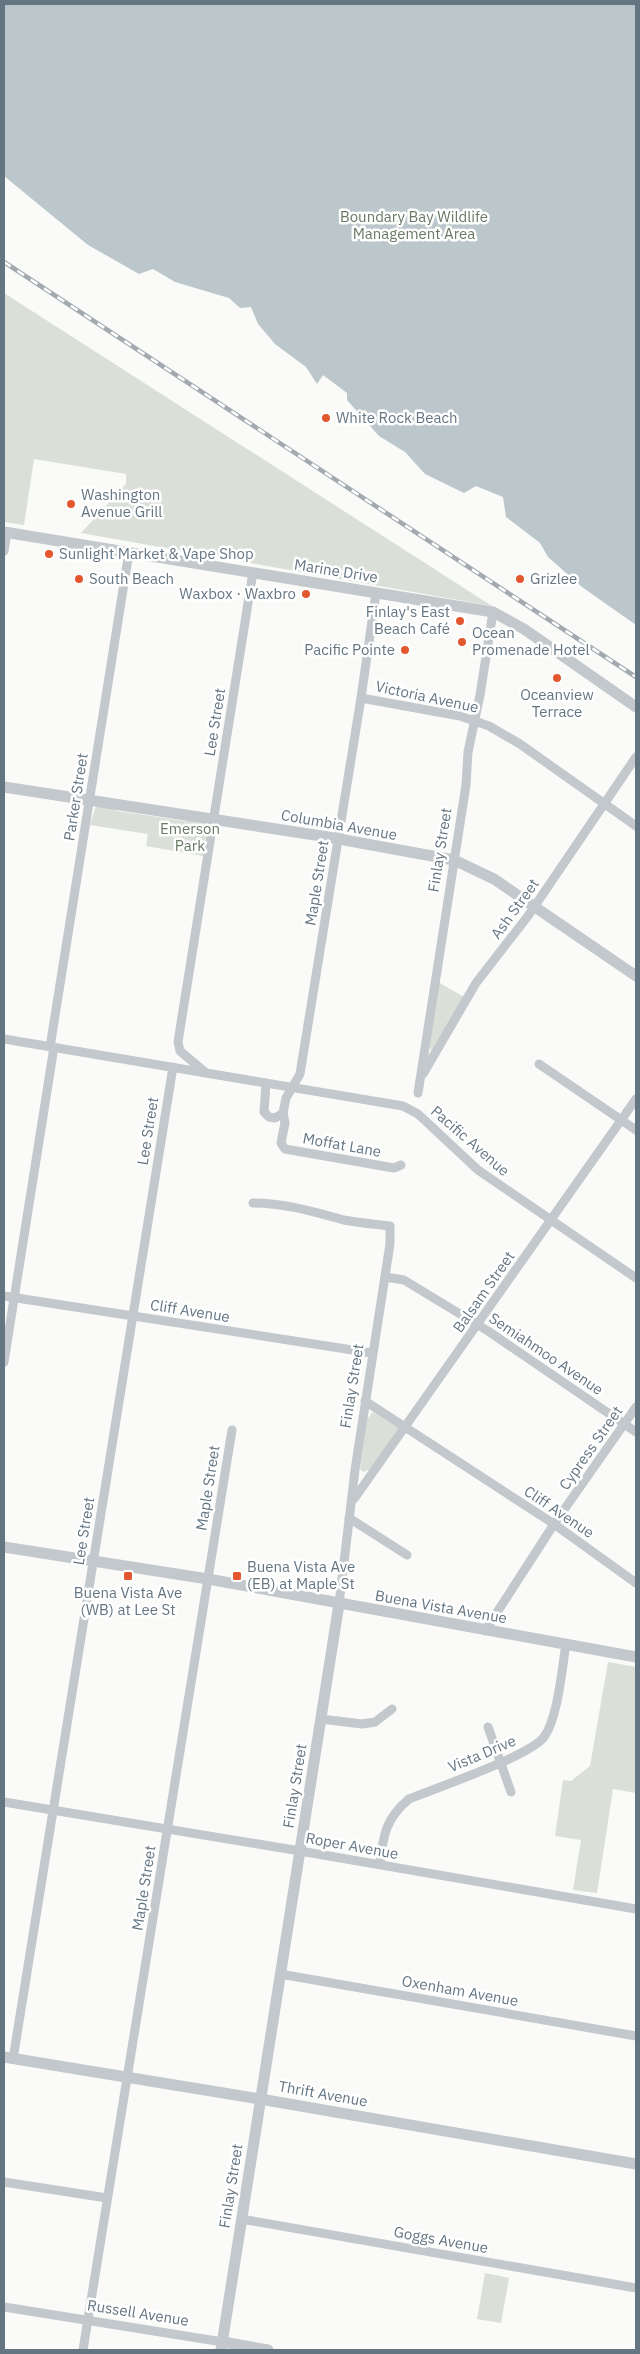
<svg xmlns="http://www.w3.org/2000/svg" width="640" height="2354" font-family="'IBM Plex Sans',sans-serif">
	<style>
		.green { fill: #dadfd7 }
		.water { fill: #bbc7cb }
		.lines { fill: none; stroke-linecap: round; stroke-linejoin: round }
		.minor { stroke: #c3c8cc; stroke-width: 9 }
		.tertiary { stroke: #c3c8cc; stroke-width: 11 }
		.rail-casing { stroke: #a2aab0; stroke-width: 4.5 }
		.rail { stroke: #fff; stroke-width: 2.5; stroke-dasharray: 8; stroke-linecap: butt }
		.poi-dot { fill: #e4572e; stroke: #fff; stroke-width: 2 }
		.labels { text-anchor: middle; stroke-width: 5; stroke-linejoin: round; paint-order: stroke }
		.park-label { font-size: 15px; fill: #687a64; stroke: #fff }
		.poi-label { font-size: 15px; fill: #657683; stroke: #fff; text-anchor: start }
		.street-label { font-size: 15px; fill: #657683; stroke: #fff }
	</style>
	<rect width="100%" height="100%" fill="#fafaf8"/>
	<g class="green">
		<polygon points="4,293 492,606 81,533 126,484 126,474 34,459 24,525 4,522"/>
		<polygon points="96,806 110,806 117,811 185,821 202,821 207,828 203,856 146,846 148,834 90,825"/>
		<polygon points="438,982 464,997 431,1051 429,1044"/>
		<polygon points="373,1412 399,1428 369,1470 363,1472 360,1469 367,1419"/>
		<polygon points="608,1662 636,1667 636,1793 613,1789 597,1893 573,1890 581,1840 555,1836 563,1780 571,1781 590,1766"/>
		<polygon points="485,2273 509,2278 501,2323 477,2319"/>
	</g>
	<polygon class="water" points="4,4 636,4 636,625 582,587 548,557 540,543 506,517 503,497 476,486 464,493 425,474 405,452 379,436 347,400 347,393 323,375 317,384 306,367 275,344 258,324 251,307 240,308 229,298 175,282 153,269 139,274 88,245 4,176"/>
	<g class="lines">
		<g class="minor">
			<polyline points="4,551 7,533"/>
			<polyline points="361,698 460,716 489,726 520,744 636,826"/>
			<polyline points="4,1039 403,1106 418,1114 478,1170 636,1278"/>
			<polyline points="50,1047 129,552"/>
			<polyline points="539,1064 636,1130"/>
			<polyline points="205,1072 180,1051 178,1042 253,572"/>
			<polyline points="423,1074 476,983 528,916 636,757"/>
			<polyline points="266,1083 264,1112 269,1117 275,1118 283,1113 286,1098 300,1074 361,698 376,593"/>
			<polyline points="418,1093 466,785 468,752 480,695 493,612"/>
			<polyline points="283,1113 285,1123 281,1143 285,1149 394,1168 401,1165"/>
			<path d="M253 1203C285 1203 314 1212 344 1220 359 1223 375 1224 390 1226V1244L355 1470 339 1604"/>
			<polyline points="385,1277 404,1280 488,1331 636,1432"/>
			<polyline points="4,1296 372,1353"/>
			<polyline points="4,1362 54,1047"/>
			<polyline points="365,1401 554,1524 636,1583"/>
			<polyline points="354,1499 636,1099"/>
			<polyline points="349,1518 407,1555"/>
			<polyline points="485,1631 554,1524 636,1407"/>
			<polyline points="321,1719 362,1724 375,1722 392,1709"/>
			<polyline points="488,1727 511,1792"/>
			<polyline points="4,1802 300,1851 636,1909"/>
			<path d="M380 1864C383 1835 386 1818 409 1799 436 1788 530 1756 544 1737 558 1718 562 1668 566 1644"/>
			<polyline points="280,1974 636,2036"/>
			<polyline points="13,2059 173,1067"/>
			<polyline points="4,2182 107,2198"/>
			<polyline points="241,2219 636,2288"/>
			<polyline points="4,2307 223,2342"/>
			<polyline points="83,2350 232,1430"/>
		</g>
		<g class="tertiary">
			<polyline points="4,532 493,612 524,629 636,707"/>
			<polyline points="4,787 328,837 454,860 494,879 636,976"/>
			<polyline points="4,1547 208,1579 636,1657"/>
			<polyline points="4,2057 260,2099 636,2164"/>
			<polyline points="223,2342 268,2350"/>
			<polyline points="221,2350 339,1604"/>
		</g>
		<g class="rail-casing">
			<polyline id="rail" points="4,262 636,677"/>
		</g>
		<use href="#rail" class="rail"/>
	</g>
	<g class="poi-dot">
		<circle cx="326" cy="418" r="5"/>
		<circle cx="71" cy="504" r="5"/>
		<circle cx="49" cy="554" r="5"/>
		<circle cx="79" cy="579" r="5"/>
		<circle cx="520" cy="579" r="5"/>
		<circle cx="306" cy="594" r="5"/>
		<circle cx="460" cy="621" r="5"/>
		<circle cx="462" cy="642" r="5"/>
		<circle cx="405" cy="650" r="5"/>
		<circle cx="557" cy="678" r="5"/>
		<rect x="123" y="1571" width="10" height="10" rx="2.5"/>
		<rect x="232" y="1571" width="10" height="10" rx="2.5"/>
	</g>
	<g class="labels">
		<g class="park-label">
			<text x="414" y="222">Boundary Bay Wildlife<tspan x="414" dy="17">Management Area</tspan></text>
			<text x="190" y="834">Emerson<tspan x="190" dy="17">Park</tspan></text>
		</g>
		<g class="poi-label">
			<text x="336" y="423">White Rock Beach</text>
			<text x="81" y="500">Washington<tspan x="81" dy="17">Avenue Grill</tspan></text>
			<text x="59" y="559">Sunlight Market &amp; Vape Shop</text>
			<text x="89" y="584">South Beach</text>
			<text x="530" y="584">Grizlee</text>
			<text x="296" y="599" text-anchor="end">Waxbox · Waxbro</text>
			<text x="450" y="617" text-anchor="end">Finlay's East<tspan x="450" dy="17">Beach Café</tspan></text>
			<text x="472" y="638">Ocean<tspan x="472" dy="17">Promenade Hotel</tspan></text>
			<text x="395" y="655" text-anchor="end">Pacific Pointe</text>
			<text x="557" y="700" text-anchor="middle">Oceanview<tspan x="557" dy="17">Terrace</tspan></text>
			<text x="247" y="1572">Buena Vista Ave<tspan x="247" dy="17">(EB) at Maple St</tspan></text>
			<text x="128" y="1598" text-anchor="middle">Buena Vista Ave<tspan x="128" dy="17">(WB) at Lee St</tspan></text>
		</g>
		<g class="street-label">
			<text transform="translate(336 571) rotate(9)" y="5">Marine Drive</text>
			<text transform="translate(427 697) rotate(12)" y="5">Victoria Avenue</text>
			<text transform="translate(215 722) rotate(-81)" y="5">Lee Street</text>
			<text transform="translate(76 797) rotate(-81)" y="5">Parker Street</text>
			<text transform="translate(339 825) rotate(10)" y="5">Columbia Avenue</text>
			<text transform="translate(440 850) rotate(-81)" y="5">Finlay Street</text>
			<text transform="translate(317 883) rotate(-81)" y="5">Maple Street</text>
			<text transform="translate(515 909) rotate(-54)" y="5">Ash Street</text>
			<text transform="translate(148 1131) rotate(-81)" y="5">Lee Street</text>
			<text transform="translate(470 1141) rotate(41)" y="5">Pacific Avenue</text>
			<text transform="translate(342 1145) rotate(10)" y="5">Moffat Lane</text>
			<text transform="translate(484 1292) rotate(-55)" y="5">Balsam Street</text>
			<text transform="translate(190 1311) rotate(9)" y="5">Cliff Avenue</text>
			<text transform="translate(546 1354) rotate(34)" y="5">Semiahmoo Avenue</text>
			<text transform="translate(352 1386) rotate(-81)" y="5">Finlay Street</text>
			<text transform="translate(591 1448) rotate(-55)" y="5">Cypress Street</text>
			<text transform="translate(208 1488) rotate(-81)" y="5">Maple Street</text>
			<text transform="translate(559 1512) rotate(34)" y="5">Cliff Avenue</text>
			<text transform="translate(84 1531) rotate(-81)" y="5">Lee Street</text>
			<text transform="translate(441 1607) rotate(10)" y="5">Buena Vista Avenue</text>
			<text transform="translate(482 1754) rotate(-23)" y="5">Vista Drive</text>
			<text transform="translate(295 1786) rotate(-81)" y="5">Finlay Street</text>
			<text transform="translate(352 1846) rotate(10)" y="5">Roper Avenue</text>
			<text transform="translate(144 1888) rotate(-81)" y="5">Maple Street</text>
			<text transform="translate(460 1991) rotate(10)" y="5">Oxenham Avenue</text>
			<text transform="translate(323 2094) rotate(10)" y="5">Thrift Avenue</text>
			<text transform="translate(231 2186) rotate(-81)" y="5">Finlay Street</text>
			<text transform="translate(441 2240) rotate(10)" y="5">Goggs Avenue</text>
			<text transform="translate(138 2313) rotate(9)" y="5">Russell Avenue</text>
		</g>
	</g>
	<rect width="640" height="2354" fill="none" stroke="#657683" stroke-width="10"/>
</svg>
